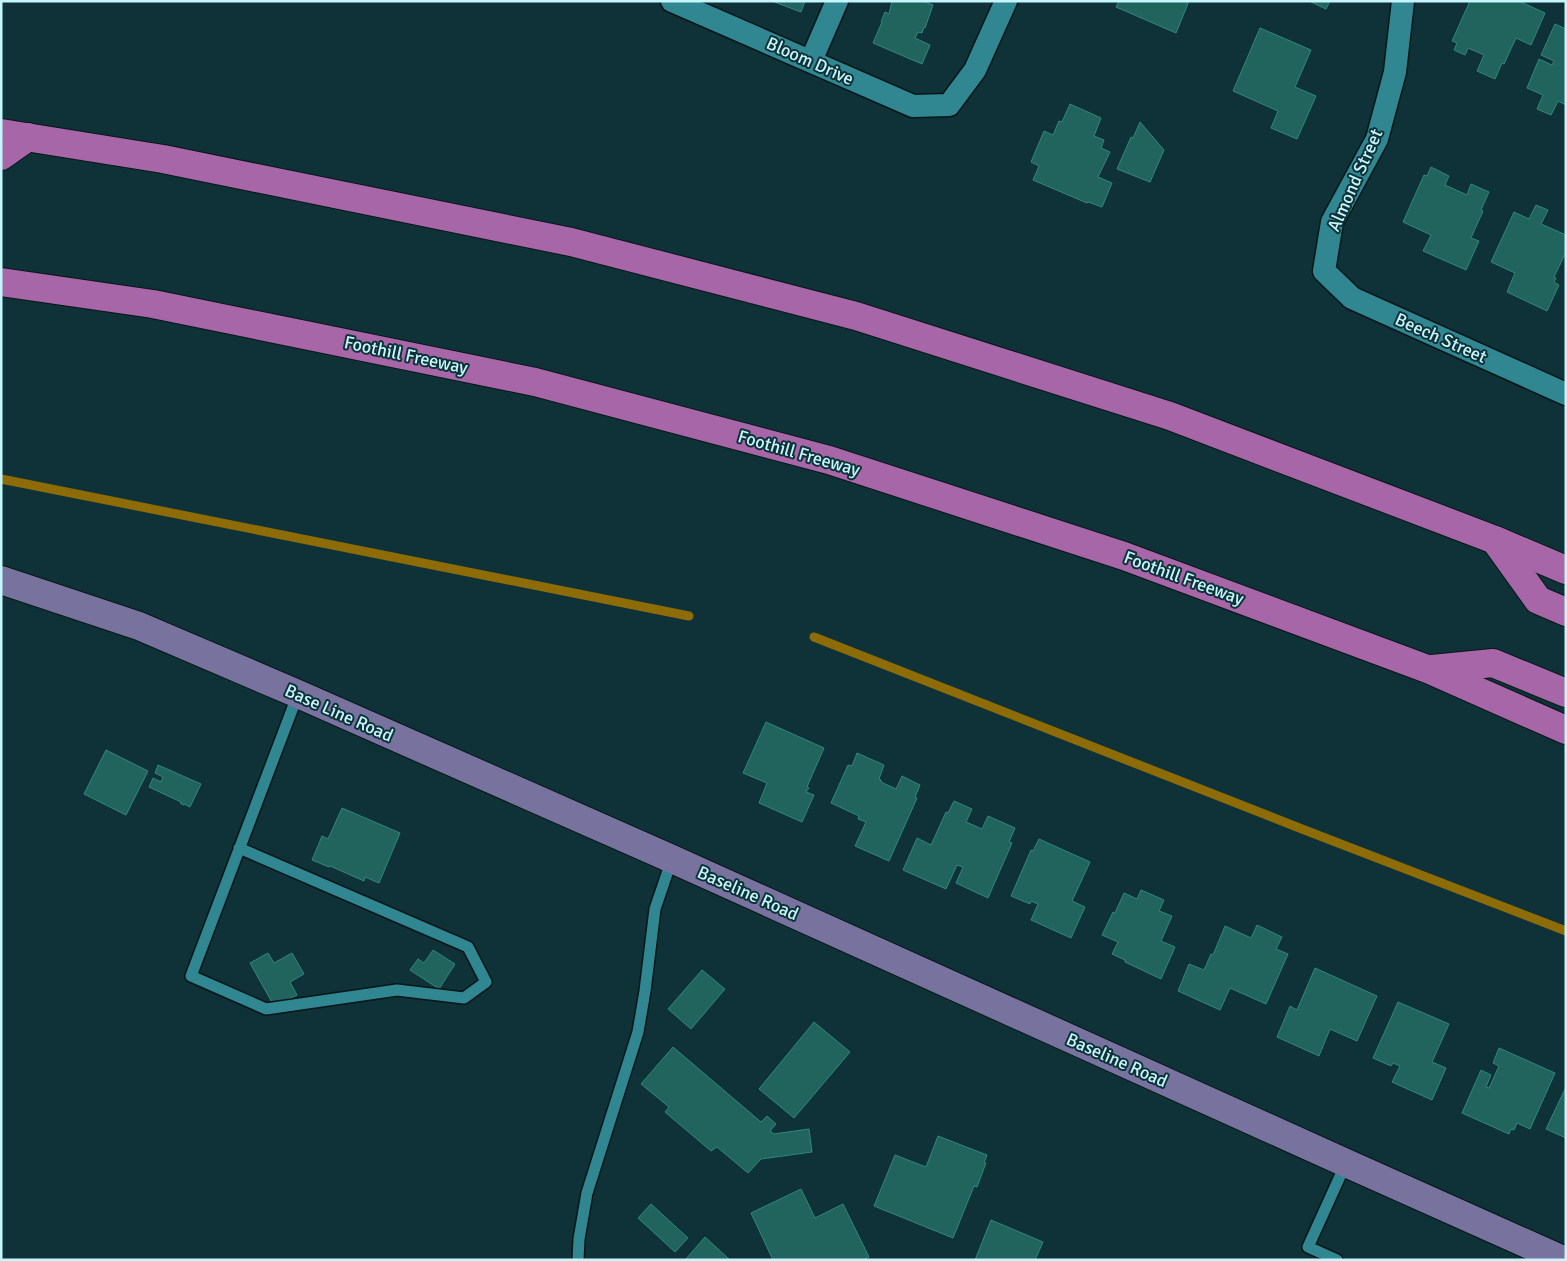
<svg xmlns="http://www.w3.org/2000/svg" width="1567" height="1261" font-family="Signika,sans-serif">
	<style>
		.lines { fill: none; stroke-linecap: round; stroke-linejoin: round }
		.stream { stroke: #8d6c08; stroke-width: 9 }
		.building { fill: #21635d; stroke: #31877f }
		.lane-casing { stroke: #091719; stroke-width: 14 }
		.street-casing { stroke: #091719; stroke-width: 25 }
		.primary-casing { stroke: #091719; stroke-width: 30 }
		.highway-casing { stroke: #091719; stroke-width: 30 }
		.lane { stroke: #308691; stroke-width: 11 }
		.street { stroke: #308691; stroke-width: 22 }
		.primary { stroke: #77739e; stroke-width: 28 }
		.highway { stroke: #a766a7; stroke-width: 28 }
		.labels { text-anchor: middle; stroke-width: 4; stroke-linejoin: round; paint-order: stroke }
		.street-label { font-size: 18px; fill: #c5f6fd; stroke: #0e3237 }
	</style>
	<rect width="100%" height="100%" fill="#0e3237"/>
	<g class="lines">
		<g class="stream">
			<polyline points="1,479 689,616"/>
			<polyline points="814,637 1302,829 1566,931"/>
		</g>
	</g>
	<g class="building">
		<polygon points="772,1 805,1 801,12"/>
		<polygon points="892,1 924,1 933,5 925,28 924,27 922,33 918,32 915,38 930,45 922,64 873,43 882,22 881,22 885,12 889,14"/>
		<polygon points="1119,1 1189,1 1176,33 1116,7"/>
		<polygon points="1309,1 1330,1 1326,9"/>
		<polygon points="1470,1 1519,1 1545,13 1531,45 1516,38 1504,64 1502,63 1495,79 1477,71 1484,55 1468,48 1465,55 1454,50 1457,43 1452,41"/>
		<polygon points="1555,24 1566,29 1566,105 1558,101 1551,115 1537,109 1543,95 1527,88 1539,59 1552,65 1554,61 1541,55"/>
		<polygon points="1260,28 1311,50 1295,87 1316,96 1297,139 1271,128 1278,111 1233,91"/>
		<polygon points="1070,104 1101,118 1094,136 1104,140 1101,148 1110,152 1098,177 1112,183 1102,207 1088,202 1087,203 1033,180 1039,166 1031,162 1044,131 1053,135 1059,121 1062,122"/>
		<polygon points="1140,122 1164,150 1150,182 1117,169 1131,137 1133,138"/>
		<polygon points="1431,167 1449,176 1445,185 1467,195 1471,184 1489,192 1481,210 1483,211 1471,238 1479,241 1466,270 1423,251 1431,235 1403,222 1424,175 1427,176"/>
		<polygon points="1536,205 1548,210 1541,224 1566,235 1566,252 1554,277 1556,278 1554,282 1559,285 1547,311 1507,292 1515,273 1491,262 1514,212 1529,219"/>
		<polygon points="766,722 824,748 807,787 809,788 806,792 814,795 802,822 759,803 767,783 743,773"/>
		<polygon points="106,750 148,771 126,815 84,794"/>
		<polygon points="857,753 884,765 879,779 881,780 881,782 896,789 902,776 920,785 915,797 917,798 889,861 855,846 866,822 858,819 859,816 831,803 848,765 852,766"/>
		<polygon points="158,765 201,784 190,807 184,804 184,805 180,803 181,802 149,787 153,778 161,782 163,777 155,773"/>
		<polygon points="954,801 972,809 966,822 982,829 988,816 1015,828 1009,842 1012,843 988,898 956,883 963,867 957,865 946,889 903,870 917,838 931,845 946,812 948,813"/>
		<polygon points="342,808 400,833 379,883 365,877 364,881 330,866 329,867 312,860 322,836 328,839"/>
		<polygon points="1039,839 1090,862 1072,901 1085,907 1071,938 1031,920 1038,904 1031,901 1030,904 1011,896 1031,850 1033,851"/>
		<polygon points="1141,890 1164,900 1159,911 1172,916 1161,941 1175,947 1161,979 1125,962 1125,960 1112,954 1118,942 1102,935 1113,912 1115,913 1124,893 1137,899"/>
		<polygon points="1257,925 1282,937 1276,949 1288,954 1266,1004 1230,988 1220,1010 1178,991 1189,964 1204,970 1211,954 1213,955 1225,926 1251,938"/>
		<polygon points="433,950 455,964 439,989 410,970 418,959 424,963"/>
		<polygon points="268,953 274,963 292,953 304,974 290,982 297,995 274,1006 250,963"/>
		<polygon points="1315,968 1377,996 1357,1041 1330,1029 1319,1056 1277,1037 1290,1006 1297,1010"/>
		<polygon points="702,970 725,989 691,1029 668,1009"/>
		<polygon points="1398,1002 1449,1024 1432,1062 1446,1068 1432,1100 1392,1082 1400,1066 1393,1063 1391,1066 1373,1058"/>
		<polygon points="814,1022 850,1052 794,1118 759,1089"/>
		<polygon points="673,1047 761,1122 767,1116 776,1124 770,1131 774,1134 809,1129 812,1152 761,1159 748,1173 717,1147 711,1151 665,1112 669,1107 641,1084"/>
		<polygon points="1499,1048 1555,1073 1530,1129 1517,1123 1514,1130 1511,1129 1509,1134 1462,1113 1481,1070 1491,1075 1486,1087 1489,1088 1499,1066 1493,1063"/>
		<polygon points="1566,1087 1566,1138 1546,1129"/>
		<polygon points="938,1136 987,1155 984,1163 986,1163 977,1187 974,1186 953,1238 874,1206 895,1155 926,1167"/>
		<polygon points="801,1189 815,1218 843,1204 869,1257 863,1260 773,1260 751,1213"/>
		<polygon points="651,1204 688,1238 675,1252 638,1218"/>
		<polygon points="991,1220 1043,1242 1035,1260 975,1260"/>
		<polygon points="705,1237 730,1260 685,1260"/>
	</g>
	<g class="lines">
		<g class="lane-casing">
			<g id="lane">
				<polyline points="239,848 468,947 486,982 464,998 397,990 266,1009 191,976 298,694"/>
				<polyline points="578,1260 579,1239 587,1193 638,1032 645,991 655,909 672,859"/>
				<polyline points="1337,1260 1308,1247 1346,1163"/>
			</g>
		</g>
		<g class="street-casing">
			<g id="street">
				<polyline points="672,1 913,106 949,105 975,70 1006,1"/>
				<polyline points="1403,1 1395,72 1377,139 1332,222 1324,271 1352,298 1566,394"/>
				<polyline points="811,61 837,1"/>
			</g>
		</g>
		<g class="primary-casing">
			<polyline id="primary" points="1,580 139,626 298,694 672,859 1346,1163 1563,1260"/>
		</g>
		<g class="highway-casing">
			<g id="highway">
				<polyline points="1,133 163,159 571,242 856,316 1170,416 1495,540 1566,570"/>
				<polyline points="1,156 28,137"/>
				<polyline points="1,282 153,304 535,382 829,460 1124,556 1430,670 1566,730"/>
				<polyline points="1495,540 1538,600 1566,612"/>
				<polyline points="1432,669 1493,663 1566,693"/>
			</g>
		</g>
		<use href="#lane" class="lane"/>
		<use href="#street" class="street"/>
		<use href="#primary" class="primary"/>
		<use href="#highway" class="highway"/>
	</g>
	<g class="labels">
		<g class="street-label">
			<text transform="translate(810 61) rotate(24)" y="6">Bloom Drive</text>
			<text transform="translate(1355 180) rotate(-66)" y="6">Almond Street</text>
			<text transform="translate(1441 338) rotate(24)" y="6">Beech Street</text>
			<text transform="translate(406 355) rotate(12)" y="6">Foothill Freeway</text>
			<text transform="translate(799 453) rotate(16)" y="6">Foothill Freeway</text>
			<text transform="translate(1184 578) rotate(20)" y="6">Foothill Freeway</text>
			<text transform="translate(339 713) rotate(24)" y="6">Base Line Road</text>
			<text transform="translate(748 893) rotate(24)" y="6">Baseline Road</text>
			<text transform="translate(1117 1060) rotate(24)" y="6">Baseline Road</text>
		</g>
	</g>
	<rect width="1567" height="1261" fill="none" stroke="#c5f6fd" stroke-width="5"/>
</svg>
